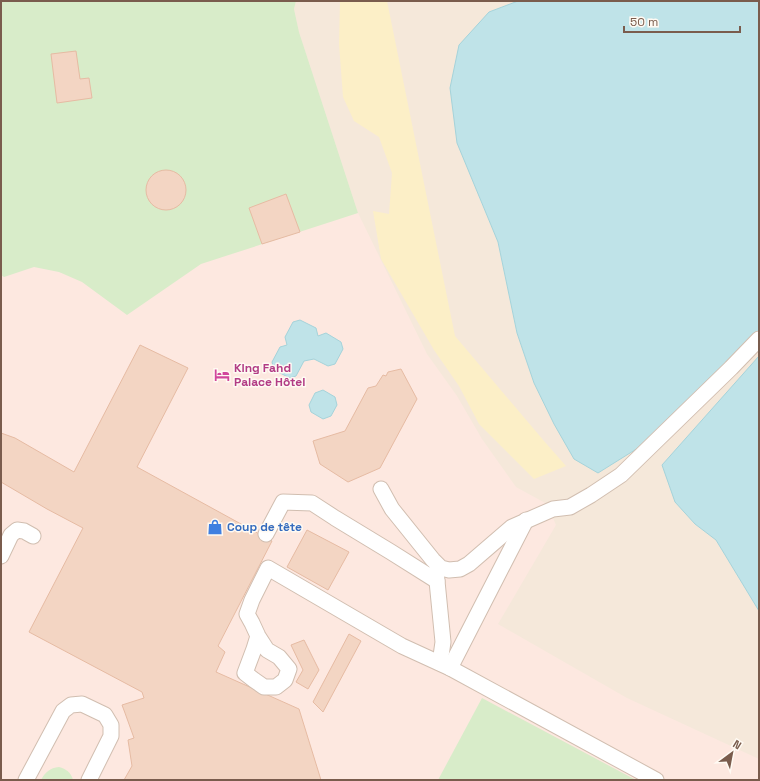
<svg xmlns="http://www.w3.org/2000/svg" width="760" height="781" font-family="'Space Grotesk',sans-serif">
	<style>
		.residential { fill: #f5e8da }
		.commercial { fill: #fde8e0 }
		.green { fill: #d8ecc9 }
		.sand { fill: #fcefc7 }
		.water { fill: #bfe3e8; stroke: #a5d3da }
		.building { fill: #f3d5c3; stroke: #e6bba3 }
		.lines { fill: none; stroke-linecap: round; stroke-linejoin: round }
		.minor-casing { stroke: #d1beb0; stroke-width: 17 }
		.minor { stroke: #fff; stroke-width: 15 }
		.labels { text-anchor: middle; stroke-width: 3; stroke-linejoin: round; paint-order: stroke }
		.hotel-label { font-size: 12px; font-weight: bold; fill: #b23c85; stroke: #fffaf3; text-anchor: start }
		.shop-label { font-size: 12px; font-weight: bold; fill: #366cbe; stroke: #fffaf3; text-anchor: start }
	</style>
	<rect width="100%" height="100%" fill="#fdf6ec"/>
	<polygon class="residential" points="1,1 518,1 489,12 479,197 498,242 517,333 534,383 646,443 759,330 759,356 662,465 695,524 716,540 759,611 759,780 1,780"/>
	<polygon class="commercial" points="1,1 296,1 294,9 299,32 358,213 427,354 457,396 482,439 516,487 547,504 556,525 498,624 627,698 759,759 759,780 1,780"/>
	<g class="green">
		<polygon points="1,1 296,1 294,9 299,32 358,213 201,264 127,315 82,282 59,272 34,267 4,277 1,275"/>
		<polygon points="482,698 636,780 438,780"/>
		<path d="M59 767C66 769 71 772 73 780H41C45 772 50 768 59 767Z"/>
	</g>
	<polygon class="sand" points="340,1 387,1 455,336 544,441 566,466 534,479 479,424 459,386 434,350 381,259 373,211 389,214 392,173 379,137 354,121 343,97 339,44"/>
	<g class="water">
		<polygon points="518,1 759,1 759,330 646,443 598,473 574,459 554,424 534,383 517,333 498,242 457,143 450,88 459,45 489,12"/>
		<polygon points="300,320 316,328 318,336 326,333 341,342 343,349 335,364 328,366 314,359 304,361 296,376 290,378 274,370 272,362 280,347 287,345 285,337 293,322"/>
		<polygon points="759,356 759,611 716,540 695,524 675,502 662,465"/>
		<polygon points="323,390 335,397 337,405 331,416 323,419 311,412 309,405 315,393"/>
	</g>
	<g class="building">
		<polygon points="76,51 80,79 89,78 92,98 57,103 51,54"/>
		<circle cx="166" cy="190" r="20"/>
		<polygon points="286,194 300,232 262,244 249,208"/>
		<polygon points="140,345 188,368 137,467 272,541 218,646 225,652 216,672 299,709 321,780 124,780 132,766 128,740 134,738 125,713 122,705 144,698 142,692 29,632 83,528 47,509 1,482 1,433 15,438 74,472"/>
		<polygon points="401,369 417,399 380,468 348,482 320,464 313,441 345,431 368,388 376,386 383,375 386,376 388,372"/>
		<polygon points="307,530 349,552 328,590 287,567"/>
		<polygon points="349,634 361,641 323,712 313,702"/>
		<polygon points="304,640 319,670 308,689 296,682 303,670 291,645"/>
	</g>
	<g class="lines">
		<g class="minor-casing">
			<g id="minor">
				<polyline points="381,489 392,509 433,560 441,568 449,570 460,569 469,564 512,527 553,509 570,507 591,495 621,475 731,368 759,339"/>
				<polyline points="266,534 283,502 312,503 335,518 391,552 437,581"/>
				<polyline points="1,556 11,535 17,530 24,531 33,536"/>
				<polyline points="436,571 443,642 440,663"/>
				<polyline points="258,636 254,649 245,673 254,680 264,687 276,687 285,680 289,669 279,657 267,650 258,636 252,623 247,614 252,600 268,568 402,646 450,668 656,780"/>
				<polyline points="450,668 526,520"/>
				<polyline points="26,780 63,711 71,705 82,704 105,715 111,725 111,736 89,780"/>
			</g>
		</g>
		<use href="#minor" class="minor"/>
	</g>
	<defs>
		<g id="hotel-bare" transform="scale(1.2)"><path d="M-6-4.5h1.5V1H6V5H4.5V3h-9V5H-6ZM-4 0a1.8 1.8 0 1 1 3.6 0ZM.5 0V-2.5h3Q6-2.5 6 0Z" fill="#d1479c" stroke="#fffaf3" stroke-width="2.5" paint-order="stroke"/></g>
		<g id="shop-bare" transform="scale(1.2)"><path d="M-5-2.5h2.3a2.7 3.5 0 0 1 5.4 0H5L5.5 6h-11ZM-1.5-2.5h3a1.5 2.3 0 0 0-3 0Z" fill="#3f7fe0" stroke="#fffaf3" stroke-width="2.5" paint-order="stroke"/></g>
	</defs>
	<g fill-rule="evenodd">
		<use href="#hotel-bare" x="222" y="375"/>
		<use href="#shop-bare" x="215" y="527"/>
	</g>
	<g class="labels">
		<g class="hotel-label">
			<text x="234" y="372">King Fahd<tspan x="234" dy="14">Palace Hôtel</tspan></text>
		</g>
		<g class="shop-label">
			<text x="227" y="531">Coup de tête</text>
		</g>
	</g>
	<rect width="760" height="781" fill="none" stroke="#7a5c4d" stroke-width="4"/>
	<g transform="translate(732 753) rotate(32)" stroke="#fffaf3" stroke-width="3" paint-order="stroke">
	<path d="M0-3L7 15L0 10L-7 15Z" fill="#7a5c4d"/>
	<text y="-6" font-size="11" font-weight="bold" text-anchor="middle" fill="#7a5c4d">N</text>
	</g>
	<path d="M624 26v6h116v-6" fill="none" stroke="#7a5c4d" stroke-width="2"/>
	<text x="630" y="26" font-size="12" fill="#7a5c4d" stroke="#fffaf3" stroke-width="3" paint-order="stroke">50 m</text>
</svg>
